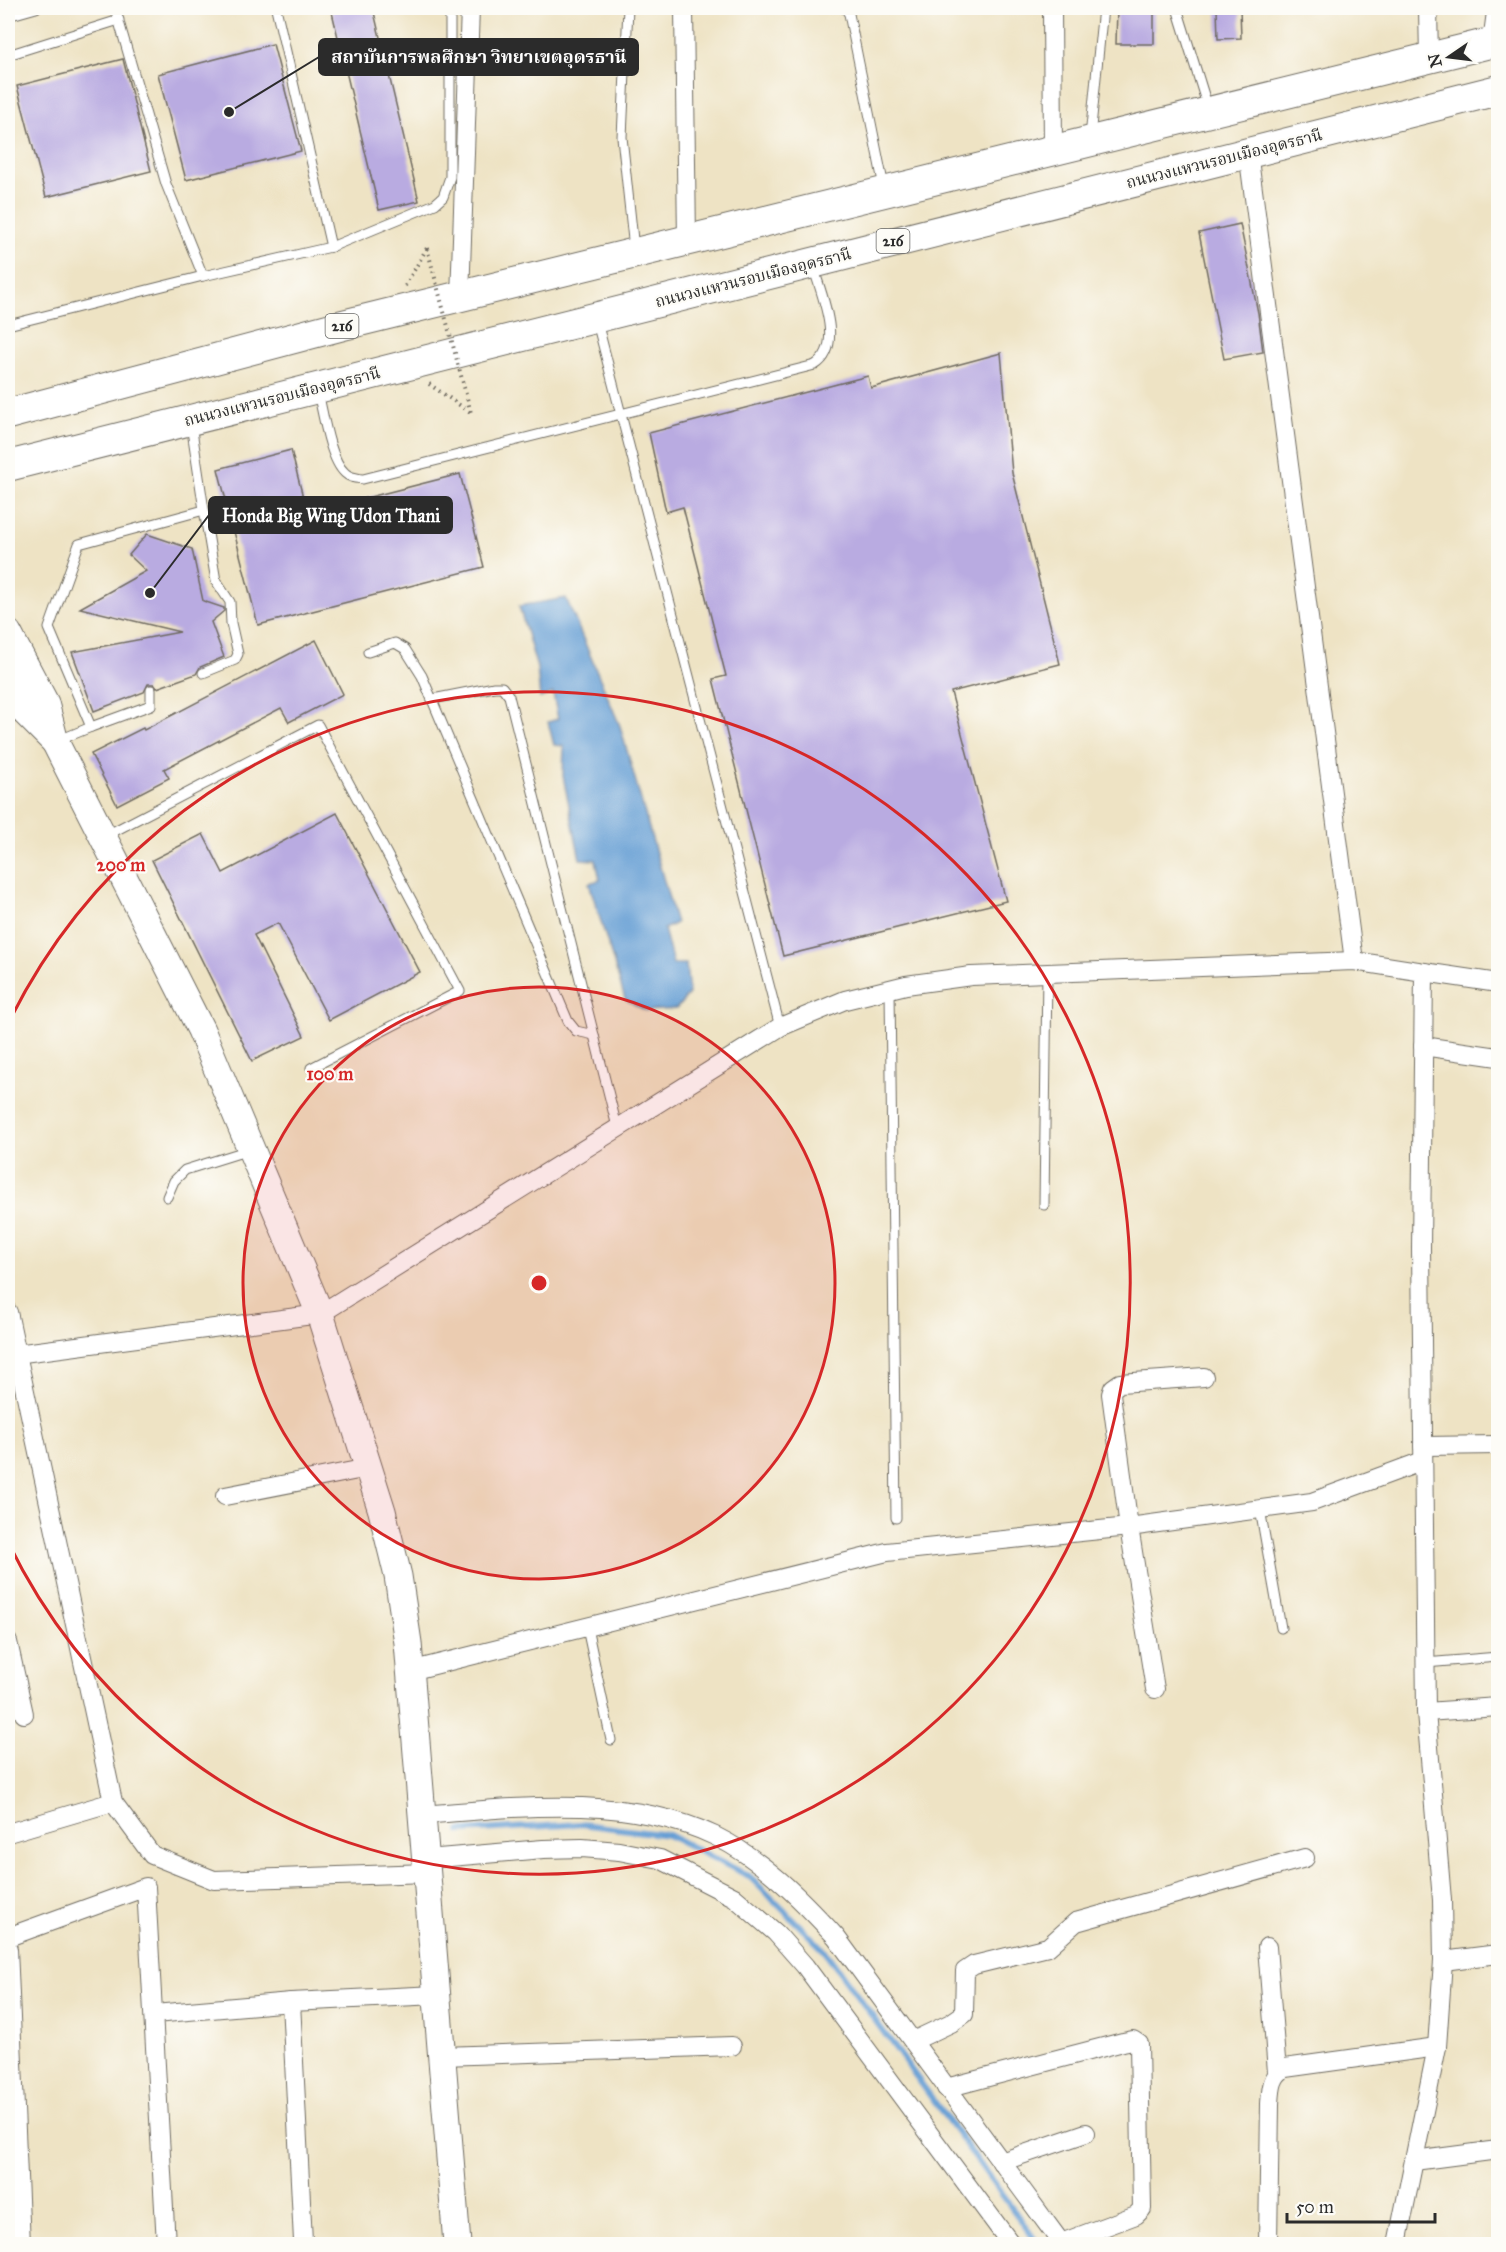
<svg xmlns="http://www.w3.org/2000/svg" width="1506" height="2252" font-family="'IM FELL Great Primer','Noto Serif Thai',serif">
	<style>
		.water { fill: #659ed4; stroke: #486480; stroke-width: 1.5 }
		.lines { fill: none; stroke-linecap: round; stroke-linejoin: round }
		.stream { stroke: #659ed4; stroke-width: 6 }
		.building { fill: #b9abe1 }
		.service-casing { stroke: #6f6b61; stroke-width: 11 }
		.minor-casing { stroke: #6f6b61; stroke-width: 20 }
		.secondary-casing { stroke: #6f6b61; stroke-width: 29 }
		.primary-casing { stroke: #6f6b61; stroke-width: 32 }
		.path { stroke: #6f6b61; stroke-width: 4; stroke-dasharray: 1.5 4.5; stroke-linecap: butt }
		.service { stroke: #fff; stroke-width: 9 }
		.minor { stroke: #fff; stroke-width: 18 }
		.secondary { stroke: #fff; stroke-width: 27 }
		.primary { stroke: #fff; stroke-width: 30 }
		.path-bridge { stroke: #6f6b61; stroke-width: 4; stroke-dasharray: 1.5 4.5; stroke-linecap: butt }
		.ring { fill: none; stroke: #d62828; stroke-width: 3 }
		.labels { text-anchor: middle; stroke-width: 4.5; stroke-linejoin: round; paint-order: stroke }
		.shield { fill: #fdfcf7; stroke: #6a6a68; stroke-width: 1.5 }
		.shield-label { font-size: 15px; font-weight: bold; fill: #2b2b2b }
		.street-label { font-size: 16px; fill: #2b2b2b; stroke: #fdfcf7 }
		.centre { fill: #d62828; stroke: #fdfcf7; stroke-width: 3 }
		.ring-label { font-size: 18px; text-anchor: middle; font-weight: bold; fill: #d62828; stroke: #fdfcf7; stroke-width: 4.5; stroke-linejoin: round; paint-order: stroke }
		.leader { fill: none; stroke: #2b2b2b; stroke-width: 2 }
		.callout-dot { fill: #2b2b2b; stroke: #fdfcf7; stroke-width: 2 }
		.callout { fill: #2b2b2b; stroke: #2b2b2b; stroke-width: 2 }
		.callout-label { font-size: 18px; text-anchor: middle; font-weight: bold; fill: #fff }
	</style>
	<rect width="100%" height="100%" fill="#fdfcf7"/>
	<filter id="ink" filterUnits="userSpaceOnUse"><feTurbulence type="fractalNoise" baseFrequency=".0167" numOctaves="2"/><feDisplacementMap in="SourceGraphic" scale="12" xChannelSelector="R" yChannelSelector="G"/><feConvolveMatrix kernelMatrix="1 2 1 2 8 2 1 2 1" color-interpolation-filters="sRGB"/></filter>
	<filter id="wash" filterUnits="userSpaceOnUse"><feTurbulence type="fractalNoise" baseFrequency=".008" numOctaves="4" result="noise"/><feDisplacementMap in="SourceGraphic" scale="24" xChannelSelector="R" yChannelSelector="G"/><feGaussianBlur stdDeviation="1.35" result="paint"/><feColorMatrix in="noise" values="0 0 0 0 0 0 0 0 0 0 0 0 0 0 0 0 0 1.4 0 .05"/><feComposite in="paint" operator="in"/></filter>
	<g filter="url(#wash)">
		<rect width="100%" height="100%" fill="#eee3c4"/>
		<polygon class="water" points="566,598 620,726 676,923 664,929 673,964 686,964 689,994 676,1009 646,1011 625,999 589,883 600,880 596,860 580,859 563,776 564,746 554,745 548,722 558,719 553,693 540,698 537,668 519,606"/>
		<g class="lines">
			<polyline class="stream" points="460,1831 581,1824 668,1835 749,1876 824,1950 1038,2244"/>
		</g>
		<g id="blocks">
			<g class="building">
				<polygon points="331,8 373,8 419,201 379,210"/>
				<polygon points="1117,8 1154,8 1154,44 1116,44"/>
				<polygon points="1217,8 1240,8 1241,38 1218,39"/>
				<polygon points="273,44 301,151 186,180 158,74"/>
				<polygon points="123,59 151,171 46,197 17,86"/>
				<polygon points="1240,224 1258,313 1263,352 1224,359 1199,233"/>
				<polygon points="1001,353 1012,473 1060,664 951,692 1006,901 783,956 713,679 726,676 683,507 666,512 649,433 868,376 871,388"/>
				<polygon points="291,450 307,513 460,474 484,567 258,625 218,469"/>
				<polygon points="147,534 192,549 203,601 224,608 224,611 211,622 224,657 200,667 196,674 157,688 154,684 148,684 144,692 94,711 72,652 180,632 80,608 146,571 129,555"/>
				<polygon points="316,640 343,694 289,722 281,708 164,769 169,778 117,805 91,754 143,728 144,730"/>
				<polygon points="337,813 420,972 329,1020 278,923 254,935 304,1036 252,1061 152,860 203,834 223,873"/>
			</g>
		</g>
	</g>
	<g filter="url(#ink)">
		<use href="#blocks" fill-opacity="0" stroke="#6f6b61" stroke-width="1.5"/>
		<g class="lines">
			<g class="service-casing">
				<g id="service">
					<polyline points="115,8 166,184 203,276"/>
					<polyline points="276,8 331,247"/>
					<polyline points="628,8 622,137 634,249"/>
					<polyline points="845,8 849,14 884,187"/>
					<polyline points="1177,8 1208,108"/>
					<polyline points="8,16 36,8"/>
					<polyline points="1488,38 1492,8"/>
					<polyline points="8,55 119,20"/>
					<polyline points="1090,137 1103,8"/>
					<polyline points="597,322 780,1027"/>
					<polyline points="8,325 203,276 331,247 435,204 443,197 450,177 450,8"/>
					<path d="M318 392C323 413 330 460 345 473 350 478 356 478 363 479L815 365C845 346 821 294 813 266"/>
					<polyline points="368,652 395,643 405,649 422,676 568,1021 576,1031 594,1035"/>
					<polyline points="203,673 235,660 238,654 231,623 230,602 216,581 204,510"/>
					<polyline points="433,699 494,687 502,687 509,696 617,1127"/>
					<polyline points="91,727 151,705 151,690"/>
					<polyline points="57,741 91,727 49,628 79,544 204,510 191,424"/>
					<polyline points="105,836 318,725 460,991 311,1068"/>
					<polyline points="890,989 896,1518"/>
					<polyline points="167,1197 174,1181 185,1170 249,1150"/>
					<polyline points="1044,1205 1047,973"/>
					<polyline points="1260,1509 1281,1628"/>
					<polyline points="587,1628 611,1740"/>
					<polyline points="1425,1663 1498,1657"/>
				</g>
			</g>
			<g class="minor-casing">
				<g id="minor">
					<polyline points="684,8 687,241"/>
					<polyline points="1052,8 1053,151"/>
					<polyline points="1428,8 1429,58"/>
					<polyline points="1248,152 1354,961"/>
					<polyline points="460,297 470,8"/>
					<polyline points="1424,972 1498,983"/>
					<polyline points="1423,1046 1498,1057"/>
					<polyline points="8,1312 113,1802 152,1855 214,1880 428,1873"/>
					<polyline points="8,1355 320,1314 780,1027 845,1000 906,985 971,976 1354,961 1424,972 1421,1248 1426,1712 1442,1900 1443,1961 1437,2047 1397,2244"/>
					<polyline points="1423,1446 1498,1445"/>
					<polyline points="225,1496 368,1468"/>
					<polyline points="8,1642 24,1714"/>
					<polyline points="410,1671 887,1552 1129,1527 1312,1502 1423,1461"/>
					<polyline points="1155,1689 1129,1527 1111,1394 1113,1388 1120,1383 1204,1377"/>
					<polyline points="1426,1712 1498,1707"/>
					<path d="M423 1815C519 1807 626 1794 715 1836 762 1859 801 1899 836 1937L1062 2244"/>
					<polyline points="8,1833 113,1802"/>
					<polyline points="427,1859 543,1849 582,1848 619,1851 660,1859 734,1897 776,1933 805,1966 1011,2244"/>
					<polyline points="8,1937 146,1887 166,2244"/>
					<polyline points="1267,1947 1277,2072"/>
					<polyline points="8,1949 21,2244"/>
					<polyline points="1443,1961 1498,1954"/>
					<polyline points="291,2002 303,2241"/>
					<polyline points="154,2014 291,2002 437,1995"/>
					<polyline points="913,2041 951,2023 964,2014 965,1971 974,1965 1048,1947 1076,1922 1305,1858"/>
					<polyline points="442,2056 732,2046"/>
					<polyline points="946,2088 1123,2042 1133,2040 1139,2044 1142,2209 1136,2215 1061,2243"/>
					<polyline points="1414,2161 1498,2150"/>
					<polyline points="1001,2162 1086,2133"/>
					<path d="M1268 2244 1270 2104C1271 2089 1271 2076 1285 2068L1437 2047"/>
				</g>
			</g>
			<g class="secondary-casing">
				<g id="secondary">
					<polyline points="8,633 45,703 55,742 201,1030 320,1314 382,1511 398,1576 408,1643 457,2244"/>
					<polyline points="8,678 26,713 54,741"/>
				</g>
			</g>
			<g class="primary-casing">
				<g id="primary">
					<polyline points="8,414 343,325 1498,41"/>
					<polyline points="8,466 1498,90"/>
				</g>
			</g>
			<g class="path">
				<polyline points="405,286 427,248"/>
				<polyline points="429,384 471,413"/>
			</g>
			<use href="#service" class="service"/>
			<use href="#minor" class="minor"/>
			<use href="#secondary" class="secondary"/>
			<use href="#primary" class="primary"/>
			<polyline class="path-bridge" points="427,248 471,413"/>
		</g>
	</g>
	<circle cx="539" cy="1283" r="296" fill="#d62828" fill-opacity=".12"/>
	<g class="ring">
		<circle cx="539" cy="1283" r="296"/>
		<path d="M8 1024A591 591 0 1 1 8 1542"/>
	</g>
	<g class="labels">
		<g class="shield">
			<rect x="876.5" y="229" width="33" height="24" rx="4.5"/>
			<rect x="325.5" y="314" width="33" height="24" rx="4.5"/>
		</g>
		<g class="shield-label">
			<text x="893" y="246">216</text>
			<text x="342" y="331">216</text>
		</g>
		<g class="street-label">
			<text transform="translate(1224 158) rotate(-14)" y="6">ถนนวงแหวนรอบเมืองอุดรธานี</text>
			<text transform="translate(753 277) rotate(-14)" y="6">ถนนวงแหวนรอบเมืองอุดรธานี</text>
			<text transform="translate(282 396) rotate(-14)" y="6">ถนนวงแหวนรอบเมืองอุดรธานี</text>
		</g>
	</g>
	<circle cx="539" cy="1283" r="9" class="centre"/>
	<g class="ring-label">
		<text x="121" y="871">200 m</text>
		<text x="330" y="1080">100 m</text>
	</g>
	<path class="leader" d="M229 112L319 57M150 593L209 515"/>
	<g class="callout-dot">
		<circle cx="229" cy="112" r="6"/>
		<circle cx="150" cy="593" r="6"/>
	</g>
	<g class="callout">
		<rect x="319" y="39" width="319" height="36" rx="6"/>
		<rect x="209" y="497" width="243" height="36" rx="6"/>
	</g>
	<g class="callout-label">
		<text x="479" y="63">สถาบันการพลศึกษา วิทยาเขตอุดรธานี</text>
		<text x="331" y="522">Honda Big Wing Udon Thani</text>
	</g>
	<rect width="1506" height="2252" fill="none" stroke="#fdfcf7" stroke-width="30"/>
	<g transform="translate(1449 57) rotate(256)" stroke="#fdfcf7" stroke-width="4.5" paint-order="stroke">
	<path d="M0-4.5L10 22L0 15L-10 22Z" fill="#2b2b2b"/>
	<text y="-9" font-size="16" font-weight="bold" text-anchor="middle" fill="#2b2b2b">N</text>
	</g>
	<path d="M1287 2213v9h148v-9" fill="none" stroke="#2b2b2b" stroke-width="3"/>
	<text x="1296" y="2213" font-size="18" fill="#2b2b2b" stroke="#fdfcf7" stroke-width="4.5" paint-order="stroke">50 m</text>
</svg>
